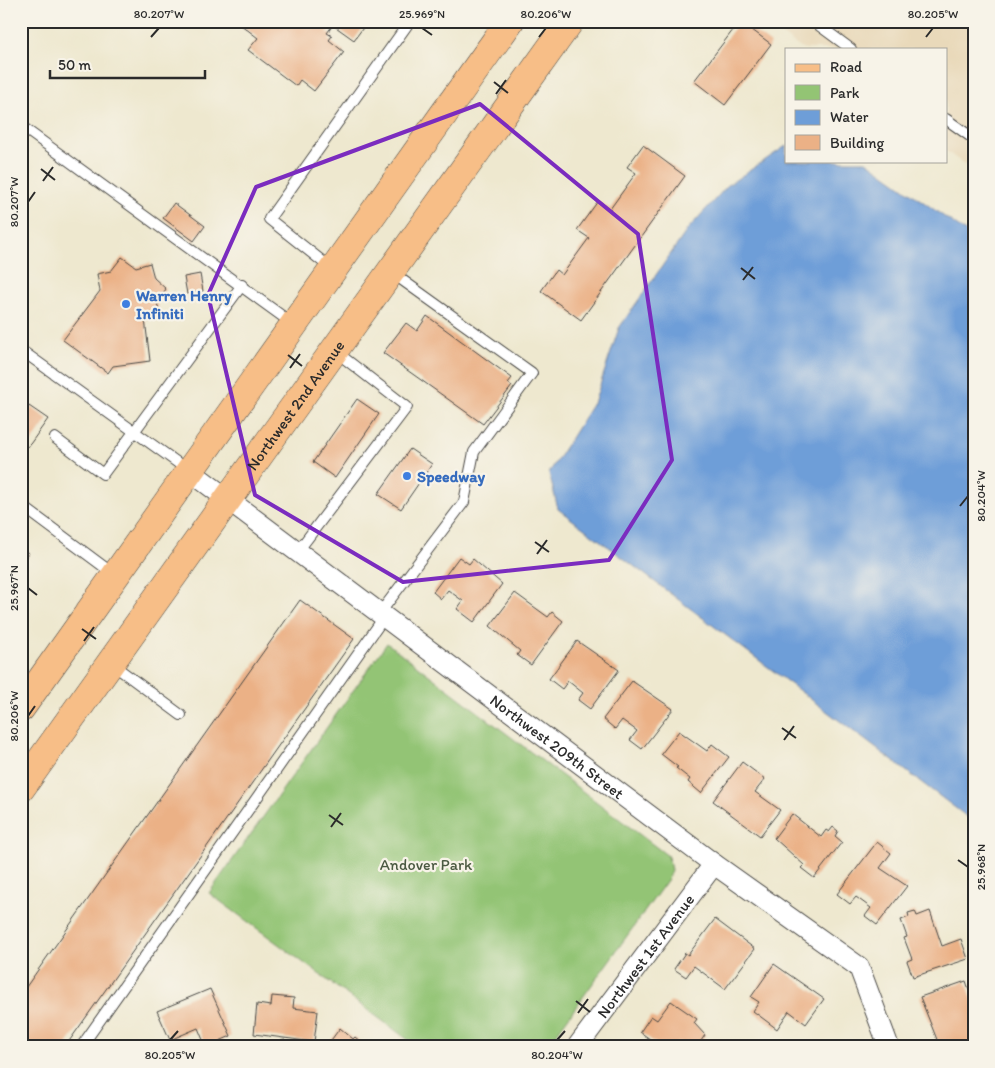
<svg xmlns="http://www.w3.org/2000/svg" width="995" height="1068" font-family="Itim,sans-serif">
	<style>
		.built { fill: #e9d9ba }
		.green { fill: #93c474; stroke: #5f7850 }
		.water { fill: #6e9ed8; stroke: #4c6482 }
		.building { fill: #ebb186 }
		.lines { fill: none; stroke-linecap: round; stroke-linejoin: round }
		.service-casing { stroke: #484744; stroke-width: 12 }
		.minor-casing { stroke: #484744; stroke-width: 22 }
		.primary-casing { stroke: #484744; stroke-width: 29 }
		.service { stroke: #fff; stroke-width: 10 }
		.minor { stroke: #fff; stroke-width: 20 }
		.primary { stroke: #f7be87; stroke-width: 28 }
		.marked { fill: none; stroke: #7b2cbf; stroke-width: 4; stroke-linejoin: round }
		.ticks { fill: none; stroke: #2b2b2b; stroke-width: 2 }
		.shop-dot { fill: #3f7fe0; stroke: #f7f3e8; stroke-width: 2 }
		.labels { text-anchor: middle; stroke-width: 4.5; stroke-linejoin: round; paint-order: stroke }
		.shop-label { font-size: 16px; font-weight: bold; fill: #366cbe; stroke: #f7f3e8; text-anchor: start }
		.street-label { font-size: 16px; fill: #2b2b2b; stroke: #f7f3e8 }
		.park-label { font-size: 16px; fill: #4a5941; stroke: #f7f3e8 }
		.neatline { fill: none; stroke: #2b2b2b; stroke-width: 2 }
		.ticks-label { font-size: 12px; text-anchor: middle; fill: #2b2b2b }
	</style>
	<rect width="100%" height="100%" fill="#f7f3e8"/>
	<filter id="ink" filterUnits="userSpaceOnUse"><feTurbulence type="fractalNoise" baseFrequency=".02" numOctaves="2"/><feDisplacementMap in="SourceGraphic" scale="10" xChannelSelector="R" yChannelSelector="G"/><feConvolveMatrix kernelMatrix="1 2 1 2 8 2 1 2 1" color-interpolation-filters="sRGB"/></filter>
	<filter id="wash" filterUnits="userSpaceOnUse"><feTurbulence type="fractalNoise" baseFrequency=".0096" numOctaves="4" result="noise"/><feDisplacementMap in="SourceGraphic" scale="20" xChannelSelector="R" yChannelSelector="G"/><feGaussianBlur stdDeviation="1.12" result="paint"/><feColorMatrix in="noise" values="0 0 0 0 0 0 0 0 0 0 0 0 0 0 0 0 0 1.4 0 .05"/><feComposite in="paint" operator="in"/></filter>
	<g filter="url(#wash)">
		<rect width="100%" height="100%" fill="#eee8cf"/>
		<polygon class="built" points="763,21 974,21 974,171 946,151 946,49 802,49"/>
		<polygon class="green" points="387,643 668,856 671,870 668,879 547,1047 418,1047 209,893"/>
		<polygon class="water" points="786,146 786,161 866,161 974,238 974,822 558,509 549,473 595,400 619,328 688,229 728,185"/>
		<g id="blocks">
			<g class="building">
				<polygon points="172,21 185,21 180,28"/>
				<polygon points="236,21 368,21 354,40 333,25 327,33 332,36 329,40 344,52 314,91 300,80 296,86 248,50 258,38"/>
				<polygon points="740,21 771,44 725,105 694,81"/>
				<polygon points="643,145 685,176 581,320 541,291 556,270 562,275 589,238 577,230 598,201 610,209 636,173 627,167"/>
				<polygon points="174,203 205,226 194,241 163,218"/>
				<polygon points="122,257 136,267 150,263 154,278 166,289 157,302 160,317 145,319 150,361 113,366 108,373 63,340 100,291 97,274 111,271"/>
				<polygon points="200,274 203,291 187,294 184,277"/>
				<polygon points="427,316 512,378 508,383 512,386 483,424 383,353 406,323 417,331"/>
				<polygon points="357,399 379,414 335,478 313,462"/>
				<polygon points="29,406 48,419 28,447 21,443 21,417"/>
				<polygon points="410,449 432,464 401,509 378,494"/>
				<polygon points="21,548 29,553 21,565"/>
				<polygon points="459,557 469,564 473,559 502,584 474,622 457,609 463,601 448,590 441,599 433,592"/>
				<polygon points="515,593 548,617 552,612 563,621 531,665 517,655 520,651 490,626"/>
				<polygon points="300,600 354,639 65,1047 21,1047 21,994"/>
				<polygon points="577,641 619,670 590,709 578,700 583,693 568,681 562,689 549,679"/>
				<polygon points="632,681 673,709 642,749 630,740 637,731 622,720 615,729 603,719"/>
				<polygon points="679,731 707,751 712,744 729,757 701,793 688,782 690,779 676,768 678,767 661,754"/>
				<polygon points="742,762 765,779 755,792 780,810 760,836 713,801"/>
				<polygon points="792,814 821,837 826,830 829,832 833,827 838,831 835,836 842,842 814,878 801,868 804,865 774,838"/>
				<polygon points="877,842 891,853 880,868 907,886 877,925 865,916 871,908 856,897 850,904 837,894"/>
				<polygon points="915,911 917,916 930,911 942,946 961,939 968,959 913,977 907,961 912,959 904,938 907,937 901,920 909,917 908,913"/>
				<polygon points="715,919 755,949 725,989 694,966 686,977 674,969 685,953 688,955"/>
				<polygon points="774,964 824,999 806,1024 789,1011 777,1029 753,1011 759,1002 751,997"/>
				<polygon points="966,981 974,1004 974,1040 954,1047 940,1047 920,997"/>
				<polygon points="210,989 231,1036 206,1047 198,1028 170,1040 157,1011"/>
				<polygon points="272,996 294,998 293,1008 318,1011 314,1042 254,1034 257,1004 271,1006"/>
				<polygon points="671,1001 697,1019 694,1023 705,1035 697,1047 686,1046 678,1041 676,1044 680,1047 661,1047 640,1032 651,1016 657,1020"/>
				<polygon points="340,1028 353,1039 355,1037 367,1047 326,1047"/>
			</g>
		</g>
	</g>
	<g filter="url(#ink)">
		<use href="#blocks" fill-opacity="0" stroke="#484744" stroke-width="1"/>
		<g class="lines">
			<g class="service-casing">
				<g id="service">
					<polyline points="813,21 851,49"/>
					<polyline points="946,119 974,139"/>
					<polyline points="21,126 293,324"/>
					<polyline points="332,269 269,219 410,21"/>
					<polyline points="21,350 189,471"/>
					<polyline points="55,438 103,474 242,285"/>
					<polyline points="21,505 115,575"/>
					<polyline points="298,551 407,407 335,351"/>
					<polyline points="380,613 464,502 474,452 532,373 391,272"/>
					<polyline points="112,664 181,715"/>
					<polyline points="81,1047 385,616"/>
				</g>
			</g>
			<g class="minor-casing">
				<g id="minor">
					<path id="s1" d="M190 471 714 864 859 967 889 1047"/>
					<path id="s2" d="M577 1047 714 864"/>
				</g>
			</g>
			<g class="primary-casing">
				<g id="primary">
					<polyline points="21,708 510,21"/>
					<path id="s3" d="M21 788 570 21"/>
				</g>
			</g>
			<use href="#service" class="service"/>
			<use href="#minor" class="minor"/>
			<use href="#primary" class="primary"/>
		</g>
	</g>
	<path class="marked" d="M480 104 638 234 672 460 609 560 403 582 255 495 208 295 256 187Z"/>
	<path class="ticks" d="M422 28 432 35M151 37 159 28M539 37 546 28M926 37 933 28M494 82 508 93M496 94 506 80M41 169 55 180M43 181 53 167M28 202 35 192M741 268 755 279M743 280 753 267M288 355 302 366M290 368 300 354M960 506 968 496M535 542 549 552M537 554 547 540M28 588 37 595M82 629 96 639M84 641 94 627M28 716 35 706M782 728 796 738M784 740 794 726M329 815 343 825M331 827 341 813M958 860 968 867M576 1001 590 1012M578 1013 588 999M170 1040 178 1031M557 1040 565 1031"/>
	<g class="shop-dot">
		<circle cx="126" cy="304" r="5"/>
		<circle cx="407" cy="476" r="5"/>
	</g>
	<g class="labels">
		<g class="shop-label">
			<text x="136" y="301">Warren Henry<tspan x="136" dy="18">Infiniti</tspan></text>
			<text x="417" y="482">Speedway</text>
		</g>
		<g class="street-label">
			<text dy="6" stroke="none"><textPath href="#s3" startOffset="471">Northwest 2nd Avenue</textPath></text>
			<text dy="6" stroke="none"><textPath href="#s1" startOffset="459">Northwest 209th Street</textPath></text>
			<text dy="6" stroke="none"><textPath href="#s2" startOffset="114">Northwest 1st Avenue</textPath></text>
		</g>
		<g class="park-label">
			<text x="426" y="870">Andover Park</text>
		</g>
	</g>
	<rect width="995" height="1068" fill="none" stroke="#f7f3e8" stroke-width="55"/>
	<rect x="785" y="48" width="162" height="115" fill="#f7f3e8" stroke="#a5a39c"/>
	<rect x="795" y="64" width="25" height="8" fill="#f7be87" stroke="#a5a39c"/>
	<text x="830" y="72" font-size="15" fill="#2b2b2b">Road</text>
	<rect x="795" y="85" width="25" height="15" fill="#93c474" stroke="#a5a39c"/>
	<text x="830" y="98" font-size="15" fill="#2b2b2b">Park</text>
	<rect x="795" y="110" width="25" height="15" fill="#6e9ed8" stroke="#a5a39c"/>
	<text x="830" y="122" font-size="15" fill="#2b2b2b">Water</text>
	<rect x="795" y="135" width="25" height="15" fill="#ebb186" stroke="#a5a39c"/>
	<text x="830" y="148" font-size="15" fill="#2b2b2b">Building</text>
	<path d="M50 70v8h155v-8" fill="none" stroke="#2b2b2b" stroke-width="2.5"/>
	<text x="58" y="70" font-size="15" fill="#2b2b2b" stroke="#f7f3e8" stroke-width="4" paint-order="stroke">50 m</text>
	<rect x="28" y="28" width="940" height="1012" class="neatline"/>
	<g class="ticks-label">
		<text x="159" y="18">80.207°W</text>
		<text x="422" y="18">25.969°N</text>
		<text x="546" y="18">80.206°W</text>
		<text x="933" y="18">80.205°W</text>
		<text transform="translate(14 202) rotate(-90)" y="4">80.207°W</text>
		<text transform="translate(981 496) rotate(-90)" y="4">80.204°W</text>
		<text transform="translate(14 588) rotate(-90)" y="4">25.967°N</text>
		<text transform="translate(14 716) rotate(-90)" y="4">80.206°W</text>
		<text transform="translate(981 867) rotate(-90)" y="4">25.968°N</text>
		<text x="170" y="1059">80.205°W</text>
		<text x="557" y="1059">80.204°W</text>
	</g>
</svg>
